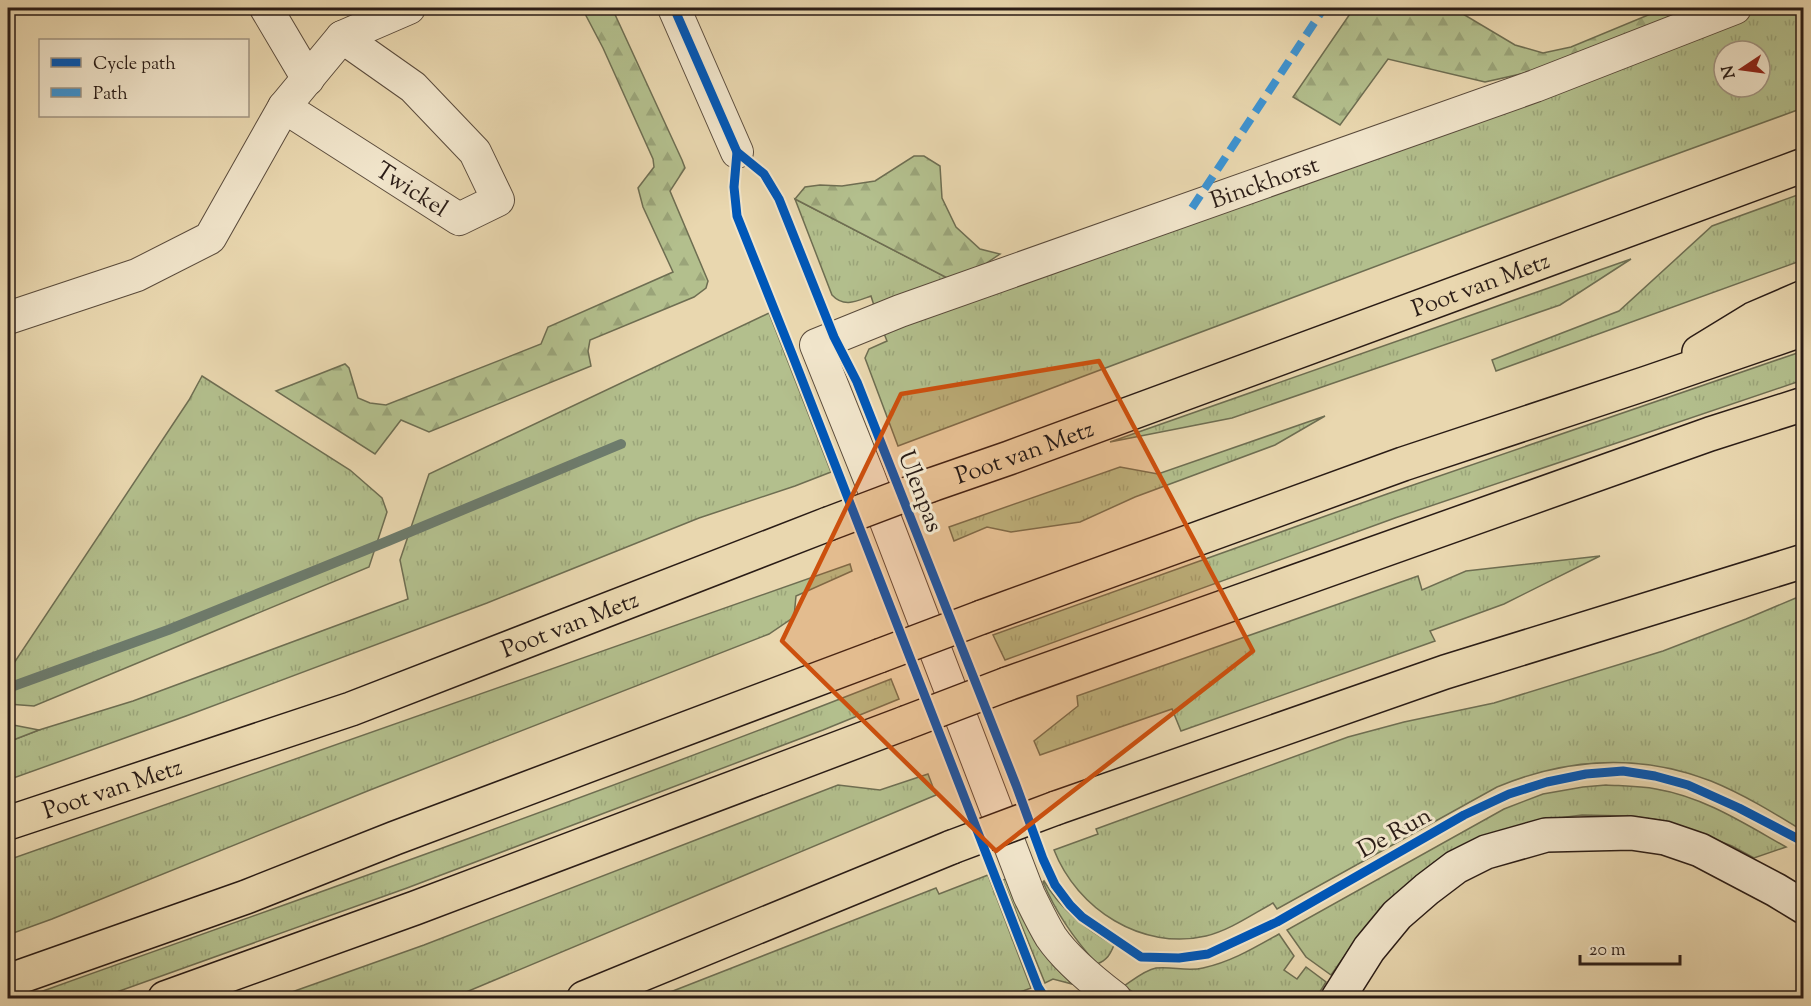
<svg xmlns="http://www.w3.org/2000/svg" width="1811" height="1006" font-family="'Sorts Mill Goudy',serif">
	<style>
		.grass { fill: url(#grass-tufts); stroke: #6e6e52; stroke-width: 1.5; fill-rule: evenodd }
		.forest { fill: url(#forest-firs); stroke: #6e6e52; stroke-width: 1.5 }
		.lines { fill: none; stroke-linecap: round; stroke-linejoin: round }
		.stream { stroke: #6d7b6c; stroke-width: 10 }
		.street-casing { stroke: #5a4b3c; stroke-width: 34 }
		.secondary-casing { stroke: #2a1c16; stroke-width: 36 }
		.highway-casing { stroke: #2a1c16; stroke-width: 36 }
		.street { stroke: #f1e5cb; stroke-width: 32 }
		.secondary { stroke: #f1e5cb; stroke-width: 33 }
		.highway { stroke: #e9d7af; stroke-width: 33 }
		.highway-bridge-casing { stroke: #2a1c16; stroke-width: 36; stroke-linecap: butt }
		.highway-bridge { stroke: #e9d7af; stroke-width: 33 }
		.quiet { stroke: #3c94d4; stroke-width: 8; stroke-dasharray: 15 8; stroke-linecap: butt }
		.cycleway-casing { stroke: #f1e5cb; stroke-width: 13 }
		.cycleway { stroke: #0057b8; stroke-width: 9 }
		.marked { fill: #cc500e; fill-opacity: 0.2; stroke: #cc500e; stroke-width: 4.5; stroke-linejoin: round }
		.labels { text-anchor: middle; stroke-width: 6; stroke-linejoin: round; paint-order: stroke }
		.street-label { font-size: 24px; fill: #2a1c16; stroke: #f1e5cb }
	</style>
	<defs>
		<pattern id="grass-tufts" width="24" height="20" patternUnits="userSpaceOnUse" patternTransform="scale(1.5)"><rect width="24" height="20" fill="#b3bf8d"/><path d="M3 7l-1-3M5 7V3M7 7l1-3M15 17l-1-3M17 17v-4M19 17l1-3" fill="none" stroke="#9aa479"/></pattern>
		<pattern id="forest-firs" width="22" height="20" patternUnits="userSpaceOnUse" patternTransform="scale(1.5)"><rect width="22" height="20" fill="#b3bf8d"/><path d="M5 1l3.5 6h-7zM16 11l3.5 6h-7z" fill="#9aa479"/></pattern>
	</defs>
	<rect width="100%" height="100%" fill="#e9d7af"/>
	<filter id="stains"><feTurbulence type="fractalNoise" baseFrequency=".00333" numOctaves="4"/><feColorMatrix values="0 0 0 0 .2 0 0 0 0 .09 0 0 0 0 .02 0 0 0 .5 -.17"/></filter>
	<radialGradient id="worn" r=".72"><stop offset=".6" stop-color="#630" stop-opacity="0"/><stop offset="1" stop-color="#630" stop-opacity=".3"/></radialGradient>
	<g class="grass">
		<path d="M1766 8H1803V108L1608 179 898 446 865 358 869 349 887 341 883 331 1647 53ZM1724 51H1760V87H1724Z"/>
		<polygon points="1803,193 1803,260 1496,371 1492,360 1619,311 1712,226"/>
		<path d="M795 199 957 283 876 312 871 296C857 301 844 308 832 295Z"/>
		<polygon points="1631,259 1560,305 1232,418 1110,442"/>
		<polygon points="769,313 831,472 795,486 699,518 487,603 186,716 8,780 8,742 39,730 133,701 408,599 400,560 429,474"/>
		<polygon points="1803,351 1803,380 1395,518 1005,660 993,635 1387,494"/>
		<polygon points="202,376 350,470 382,498 387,512 369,567 34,706 8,704 8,672 189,400"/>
		<polygon points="1325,416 1275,445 1135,497 1080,522 1011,532 987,527 954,541 949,527 1120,467 1158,474"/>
		<polygon points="1600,556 1504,604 1430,631 1435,641 1181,731 1172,709 1040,755 1034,741 1078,706 1077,696 1418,576 1422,590 1466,571"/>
		<polygon points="850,564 852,571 796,596 794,617 769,634 370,790 52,919 8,935 8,860"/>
		<path d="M1803 595V831C1774 813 1743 794 1711 781 1639 753 1567 758 1497 787L1277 909 1273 903C1251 915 1230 930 1206 936 1142 951 1077 909 1054 850L1098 834 1096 829 1348 737 1404 722 1494 703 1663 651 1746 619Z"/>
		<path d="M891 679 899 699 823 730 407 888 100 998H23C313 895 604 792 891 679Z"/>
		<polygon points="928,774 936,795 452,998 275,998 424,945 838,785 880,790"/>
		<path d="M1606 785C1623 786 1640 786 1656 789 1704 797 1745 824 1786 847L1754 858 1732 846 1690 830 1659 820 1628 816 1582 815 1543 820 1432 865 1389 901 1366 926 1331 975 1306 957 1287 930 1504 809 1543 794 1583 787Z"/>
		<polygon points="988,875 1031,988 1004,998 655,998 936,888 939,894"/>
		<polygon points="1006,879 1053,965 1072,984 1053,979 1045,983 1003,880"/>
		<path d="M1044 881C1061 910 1086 929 1114 945 1110 955 1107 960 1097 964 1074 939 1056 913 1043 882Z"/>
		<path d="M1279 934 1294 956 1284 970 1297 979 1306 967 1326 982 1316 998H1142L1124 986C1133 980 1145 970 1156 968 1172 966 1187 972 1203 968 1231 962 1254 948 1279 934Z"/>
	</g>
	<g class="forest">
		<polygon points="582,8 612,8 682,160 685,168 670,191 708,281 706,288 694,297 590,340 588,351 591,366 429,432 401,420 375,454 276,391 345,364 349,368 358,398 370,403 386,405 541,344 548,327 673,272 643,207 638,188 654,167 653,159 603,48"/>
		<polygon points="1354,8 1453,8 1515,45 1543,53 1571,47 1665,8 1706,8 1539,70 1485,82 1388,59 1340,125 1293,97"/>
		<polygon points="914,156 924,156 940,166 942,198 956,227 980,249 1000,254 957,283 795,199 805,187 820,185 842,186 875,181"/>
		<polygon points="8,724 39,730 8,742"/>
	</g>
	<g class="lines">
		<polyline class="stream" points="8,688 168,630 388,541 621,444"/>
		<g class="street-casing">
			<g id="street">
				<polyline points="266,8 308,79"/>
				<polyline points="674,8 737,152"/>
				<path id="s1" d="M284 107 459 219 498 200 475 152 413 87 342 37"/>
				<polyline points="8,318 137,275 210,238 284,107 342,37 409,8"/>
				<path id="s2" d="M1115 998C1094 982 1066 959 1051 937 1043 924 1036 909 1029 895L869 477 816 345 900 311 1535 86 1735 8"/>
			</g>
		</g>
		<g class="secondary-casing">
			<polyline id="secondary" points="1338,998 1369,949 1397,915 1427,889 1456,867 1486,852 1546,835 1631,833 1665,838 1700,850 1776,890 1804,907"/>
		</g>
		<g class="highway-casing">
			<g id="highway">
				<polyline points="1699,352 1753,319 1804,297"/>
				<path id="s3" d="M931 485 1009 458 1804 165"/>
				<polyline points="982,617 1403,464 1647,383 1804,329"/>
				<polyline points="1007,684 1710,434 1804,404"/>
				<polyline points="1056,808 1445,672 1804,561"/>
				<path id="s4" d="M8 823 351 709 828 524"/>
				<polyline points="8,981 246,897 395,838 879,656"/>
				<polyline points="165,998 415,908 905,723"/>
				<polyline points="584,998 952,847"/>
			</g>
		</g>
		<use href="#street" class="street"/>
		<use href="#secondary" class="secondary"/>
		<use href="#highway" class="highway"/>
		<g class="highway-bridge-casing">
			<g id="highway-bridge">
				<polyline points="828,524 931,485"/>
				<polyline points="879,656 982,617"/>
				<polyline points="905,723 1007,684"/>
				<polyline points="952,847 1056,808"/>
			</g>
		</g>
		<use href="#highway-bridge" class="highway-bridge"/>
		<polyline class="quiet" points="1192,208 1324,8"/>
		<g class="cycleway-casing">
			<g id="cycleway">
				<polyline points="674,8 737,152 764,174 779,199 834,337 857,382 1016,785 1043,859 1055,885 1070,905 1082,917 1141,957 1179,958 1208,954 1277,922 1464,815 1509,794 1547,782 1586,774 1623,771 1655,776 1688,785 1739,808 1804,842"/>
				<polyline points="737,152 734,187 737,216 792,354 1038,987 1045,998"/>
			</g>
		</g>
		<use href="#cycleway" class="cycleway"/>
	</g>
	<path class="marked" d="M1099 361 1253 651 996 851 782 641 901 394Z"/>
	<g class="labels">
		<g class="street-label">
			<text dy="8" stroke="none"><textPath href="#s2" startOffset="1203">Binckhorst</textPath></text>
			<text dy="8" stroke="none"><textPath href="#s1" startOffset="152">Twickel</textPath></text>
			<text dy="8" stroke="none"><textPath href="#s3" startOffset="585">Poot van Metz</textPath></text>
			<text dy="8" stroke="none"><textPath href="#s3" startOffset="99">Poot van Metz</textPath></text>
			<text transform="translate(921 491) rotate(69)" y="8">Ulenpas</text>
			<text dy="8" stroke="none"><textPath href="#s4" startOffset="596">Poot van Metz</textPath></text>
			<text dy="8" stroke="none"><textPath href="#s4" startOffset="110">Poot van Metz</textPath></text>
			<text transform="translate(1394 832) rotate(-29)" y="8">De Run</text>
		</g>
	</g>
	<rect width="1811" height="1006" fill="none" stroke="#e9d7af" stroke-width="30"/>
	<rect x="9" y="9" width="1793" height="988" fill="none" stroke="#2a1c16" stroke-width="3"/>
	<rect x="15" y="15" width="1781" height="976" fill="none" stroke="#2a1c16" stroke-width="1.5"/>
	<rect x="39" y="39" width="210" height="78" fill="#f1e5cb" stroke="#a19583" stroke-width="1.5"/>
	<rect x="51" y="58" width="30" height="9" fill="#0057b8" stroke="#a19583" stroke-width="1.5"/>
	<text x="93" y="69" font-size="18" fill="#2a1c16">Cycle path</text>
	<rect x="51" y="88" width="30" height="9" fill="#3c94d4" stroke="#a19583" stroke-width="1.5"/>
	<text x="93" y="99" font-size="18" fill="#2a1c16">Path</text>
	<g transform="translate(1742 69) rotate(257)"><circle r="28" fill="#f1e5cb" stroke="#a19583" stroke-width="1.5"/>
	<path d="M0-4.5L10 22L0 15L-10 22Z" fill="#8f2418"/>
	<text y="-9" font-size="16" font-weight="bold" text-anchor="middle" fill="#2a1c16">N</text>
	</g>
	<path d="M1580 955v9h100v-9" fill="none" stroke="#2a1c16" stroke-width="3"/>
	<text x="1589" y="955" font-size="18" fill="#2a1c16" stroke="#f1e5cb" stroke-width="4.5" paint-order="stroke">20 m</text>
	<rect width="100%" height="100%" filter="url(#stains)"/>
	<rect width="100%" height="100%" fill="url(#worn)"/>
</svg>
